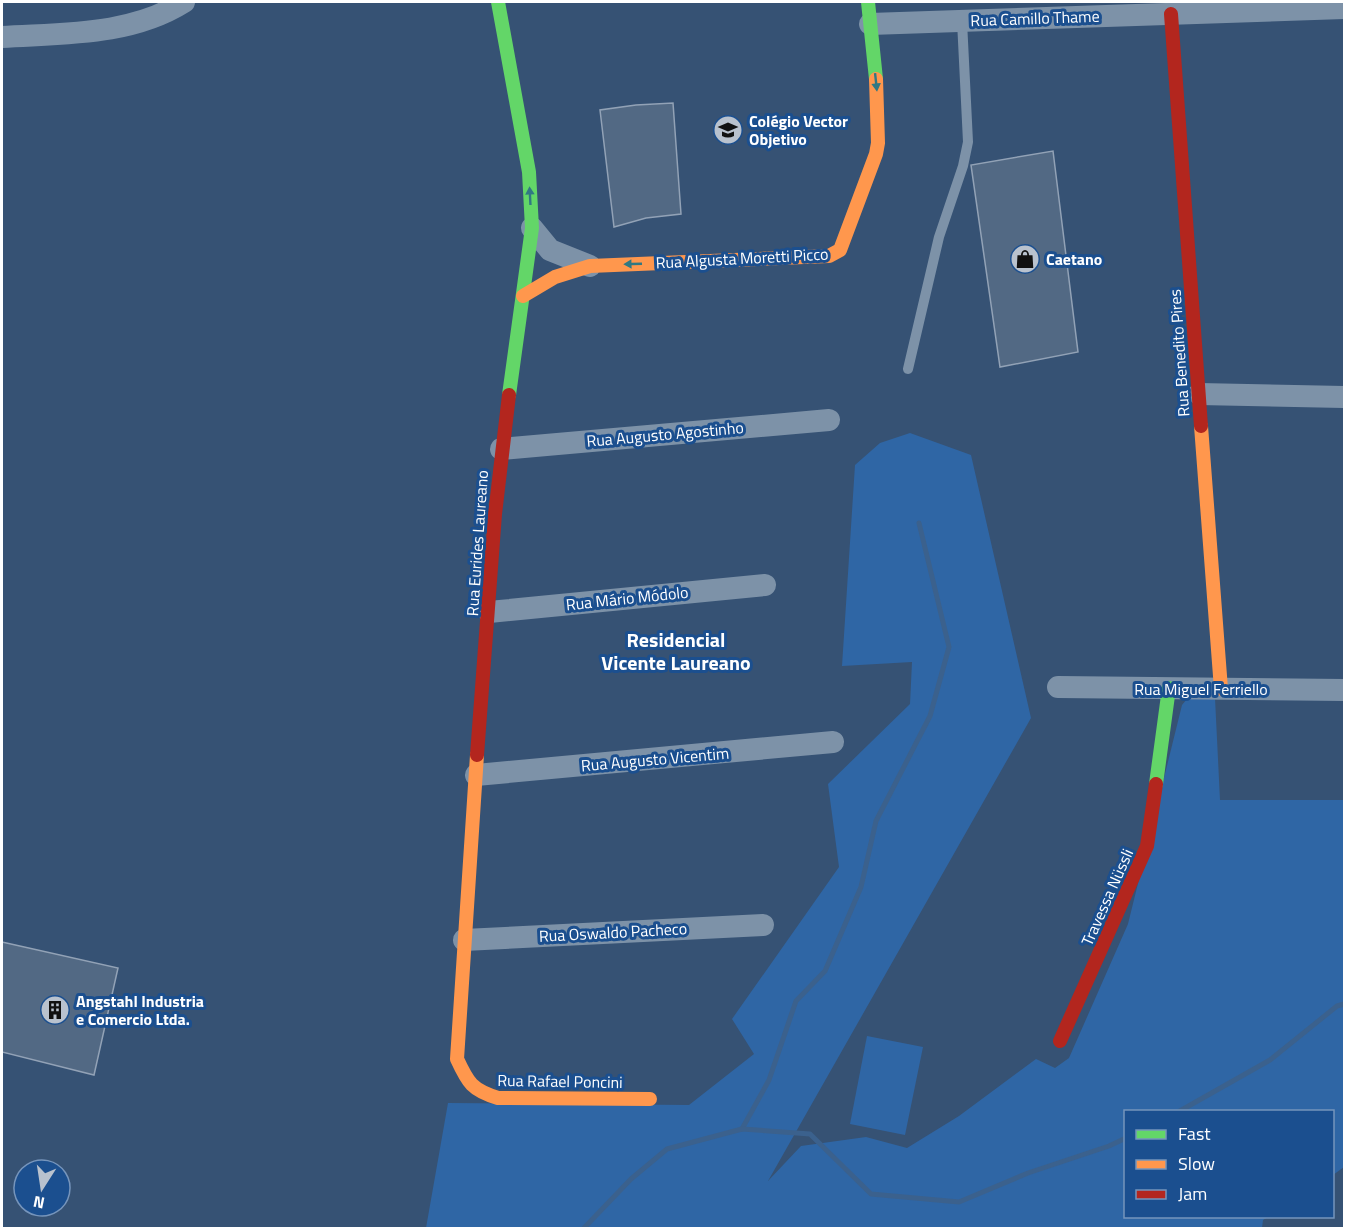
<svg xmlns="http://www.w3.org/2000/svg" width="1346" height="1230" font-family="'Titillium Web',sans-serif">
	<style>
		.green { fill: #2f66a5 }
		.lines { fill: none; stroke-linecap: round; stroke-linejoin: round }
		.stream { stroke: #3b618d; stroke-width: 5 }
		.building { fill: #526984; stroke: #92a2b6; stroke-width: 1.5 }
		.lane { stroke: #7d92a8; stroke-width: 10 }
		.street { stroke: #7d92a8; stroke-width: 22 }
		.fast { stroke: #63d668; stroke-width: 14 }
		.slow { stroke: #ff974d; stroke-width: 14 }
		.jam { stroke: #b3261e; stroke-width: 14 }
		.oneway { fill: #317883 }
		.labels { text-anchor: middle; stroke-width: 6; stroke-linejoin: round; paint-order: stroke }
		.street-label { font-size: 16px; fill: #fff; stroke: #1b4f8f }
		.poi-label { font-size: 16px; font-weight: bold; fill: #fff; stroke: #1b4f8f; text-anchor: start }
		.quarter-label { font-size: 20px; font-weight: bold; fill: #fff; stroke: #1b4f8f }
	</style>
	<rect width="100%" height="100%" fill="#365274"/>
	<g class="green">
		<polygon points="910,433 971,455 1031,718 768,1181 801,1146 866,1137 907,1148 959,1116 1036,1059 1055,1068 1069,1058 1128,924 1182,705 1187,699 1215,698 1220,800 1344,800 1344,1167 1333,1175 1332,1112 1126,1112 1126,1216 1268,1217 1263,1220 1262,1228 426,1228 448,1103 689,1105 754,1054 732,1019 839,867 828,784 910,704 912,662 842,666 855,465 880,443"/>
		<polygon points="867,1036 923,1047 905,1135 850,1124"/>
	</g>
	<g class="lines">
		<g class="stream">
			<polyline points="1178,1112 1270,1060 1337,1006 1344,1004"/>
			<polyline points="742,1129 769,1080 796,1001 825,971 861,887 876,821 930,716 949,647 919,523"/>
			<polyline points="584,1228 631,1179 667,1149 742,1129 810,1134 871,1194 959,1202 1028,1173 1109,1146 1126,1138"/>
		</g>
	</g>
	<g class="building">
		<polygon points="673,103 681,214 646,218 614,227 600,110 636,105"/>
		<polygon points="1053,151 1078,352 1000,367 971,165"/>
		<polygon points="2,942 118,968 94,1075 2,1052"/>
	</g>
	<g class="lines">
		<polyline class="lane" points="908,369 939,237 963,166 968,142 962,21"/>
		<g class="street">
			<polyline points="870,24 1344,8"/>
			<path d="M2 37C63 33 130 36 184 2"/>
			<polyline points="532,228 550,250 590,266"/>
			<polyline points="1199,394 1344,397"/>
			<polyline points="501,449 829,420"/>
			<polyline points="489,612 765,585"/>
			<polyline points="1058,687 1344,690"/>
			<polyline points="476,775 833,742"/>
			<polyline points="464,940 763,925"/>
		</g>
		<g class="fast">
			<polyline points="498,2 529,172 532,228 509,395"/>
			<polyline points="868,2 876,79"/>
			<polyline points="1156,784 1169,688"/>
		</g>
		<g class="slow">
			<polyline points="523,296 555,277 590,266 829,256 840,250 876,154 878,143 876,79"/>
			<polyline points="1201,426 1221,689"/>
			<path d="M477 755 457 1059C468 1083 472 1090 498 1098L650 1099"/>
		</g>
		<g class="jam">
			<polyline points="1171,14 1201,426"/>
			<polyline points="477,755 495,514 509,395"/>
			<polyline points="1060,1041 1147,846 1156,784"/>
		</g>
	</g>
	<defs><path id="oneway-solid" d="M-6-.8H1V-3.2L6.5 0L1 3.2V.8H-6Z" transform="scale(1.5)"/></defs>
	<g class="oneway">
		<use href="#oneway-solid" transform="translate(876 82) rotate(84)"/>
		<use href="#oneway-solid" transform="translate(530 196) rotate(-93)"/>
		<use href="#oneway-solid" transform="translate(633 264) rotate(178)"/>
	</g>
	<defs>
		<g id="school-disc" transform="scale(1.5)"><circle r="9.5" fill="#b9c2ce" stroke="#1b4f8f"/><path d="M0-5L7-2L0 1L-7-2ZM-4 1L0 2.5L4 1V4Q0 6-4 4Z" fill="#111"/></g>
		<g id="shop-disc" transform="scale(1.5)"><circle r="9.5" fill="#b9c2ce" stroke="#1b4f8f"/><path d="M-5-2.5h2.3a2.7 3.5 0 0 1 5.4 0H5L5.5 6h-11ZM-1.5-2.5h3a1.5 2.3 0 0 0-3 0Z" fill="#111"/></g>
		<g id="building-disc" transform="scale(1.5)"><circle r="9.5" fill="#b9c2ce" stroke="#1b4f8f"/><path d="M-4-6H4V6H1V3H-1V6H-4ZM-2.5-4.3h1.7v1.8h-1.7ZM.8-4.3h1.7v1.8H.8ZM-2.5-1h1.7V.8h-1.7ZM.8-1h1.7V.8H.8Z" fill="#111"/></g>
	</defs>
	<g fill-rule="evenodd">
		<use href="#school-disc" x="728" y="130"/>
		<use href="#shop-disc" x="1025" y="259"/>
		<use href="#building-disc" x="55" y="1010"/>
	</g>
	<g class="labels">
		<g class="street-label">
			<text transform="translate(1035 18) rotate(-2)" y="6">Rua Camillo Thame</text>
			<text transform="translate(742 258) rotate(-3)" y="6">Rua Algusta Moretti Picco</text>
			<text transform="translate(1179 353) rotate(-94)" y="6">Rua Benedito Pires</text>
			<text transform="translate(665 434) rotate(-5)" y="6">Rua Augusto Agostinho</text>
			<text transform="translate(477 543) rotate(-86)" y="6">Rua Eurides Laureano</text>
			<text transform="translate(627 598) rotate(-6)" y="6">Rua Mário Módolo</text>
			<text x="1201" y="695">Rua Miguel Ferriello</text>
			<text transform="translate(655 759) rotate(-5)" y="6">Rua Augusto Vicentim</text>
			<text transform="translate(1107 897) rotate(-66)" y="6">Travessa Nüssli</text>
			<text transform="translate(613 932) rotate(-3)" y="6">Rua Oswaldo Pacheco</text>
			<text transform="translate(560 1081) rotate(1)" y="6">Rua Rafael Poncini</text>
		</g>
		<g class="poi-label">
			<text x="749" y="127">Colégio Vector<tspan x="749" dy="18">Objetivo</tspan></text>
			<text x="1046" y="265">Caetano</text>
			<text x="76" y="1007">Angstahl Industria<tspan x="76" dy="18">e Comercio Ltda.</tspan></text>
		</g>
		<g class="quarter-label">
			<text x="676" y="647">Residencial<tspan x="676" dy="23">Vicente Laureano</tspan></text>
		</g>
	</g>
	<rect width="1346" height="1230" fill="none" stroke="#ffffff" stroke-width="6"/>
	<rect x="1124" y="1110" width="210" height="108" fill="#1b4f8f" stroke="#7695bc" stroke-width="1.5"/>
	<rect x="1136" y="1130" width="30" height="9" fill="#63d668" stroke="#7695bc" stroke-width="1.5"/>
	<text x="1178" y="1140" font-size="18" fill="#ffffff">Fast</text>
	<rect x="1136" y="1160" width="30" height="9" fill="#ff974d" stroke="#7695bc" stroke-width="1.5"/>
	<text x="1178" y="1170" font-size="18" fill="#ffffff">Slow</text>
	<rect x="1136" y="1190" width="30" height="9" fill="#b3261e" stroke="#7695bc" stroke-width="1.5"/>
	<text x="1178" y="1200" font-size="18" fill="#ffffff">Jam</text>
	<g transform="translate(42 1188) rotate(192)"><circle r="28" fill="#1b4f8f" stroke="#7695bc" stroke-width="1.5"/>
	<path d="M0-4.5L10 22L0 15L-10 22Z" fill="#b9c2ce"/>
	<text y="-9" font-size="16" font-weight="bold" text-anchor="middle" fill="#ffffff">N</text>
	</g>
</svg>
